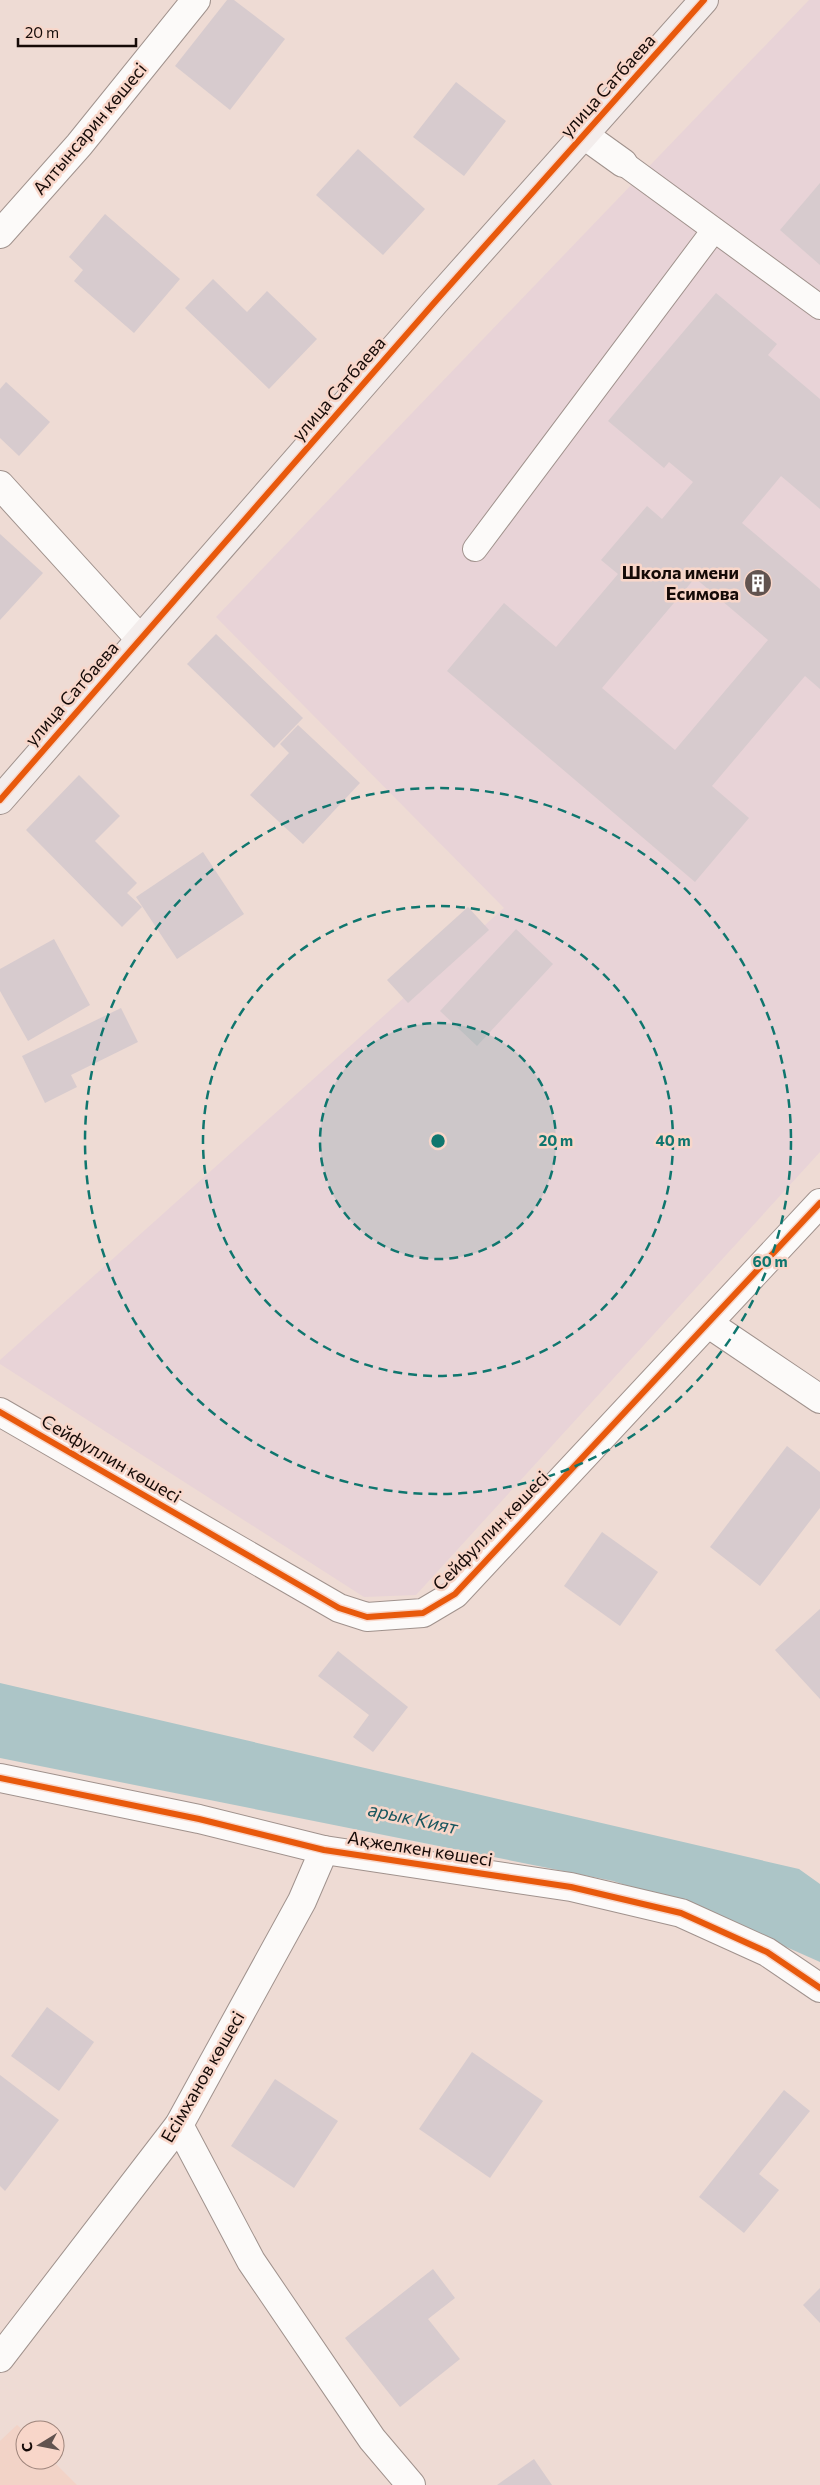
<svg xmlns="http://www.w3.org/2000/svg" width="820" height="2485" font-family="Commissioner,sans-serif">
	<style>
		.built { fill: #f2d3c7 }
		.education { fill: #e8d3d7 }
		.water { fill: #acc5c7 }
		.building { fill: #d7cbce; fill-rule: evenodd }
		.lines { fill: none; stroke-linecap: round; stroke-linejoin: round }
		.lane-casing { stroke: #a0928d; stroke-width: 26 }
		.street-casing { stroke: #a0928d; stroke-width: 30 }
		.secondary-casing { stroke: #a0928d; stroke-width: 30 }
		.lane { stroke: #fcfaf9; stroke-width: 24 }
		.street { stroke: #fcfaf9; stroke-width: 28 }
		.secondary { stroke: #f3edec; stroke-width: 28 }
		.cycleway-casing { stroke: #f8d6c9; stroke-width: 9 }
		.cycleway { stroke: #e8590c; stroke-width: 6 }
		.ring { fill: none; stroke: #0f766e; stroke-width: 2.5; stroke-dasharray: 9 6 }
		.labels { text-anchor: middle; stroke-width: 5; stroke-linejoin: round; paint-order: stroke }
		.street-label { font-size: 18px; fill: #150a07; stroke: #f8d6c9 }
		.poi-label { font-size: 18px; font-weight: bold; fill: #150a07; stroke: #f8d6c9; text-anchor: end }
		.water-label { font-size: 19px; font-style: italic; fill: #1a575f; stroke: #f8d6c9 }
		.centre { fill: #0f766e; stroke: #f8d6c9; stroke-width: 2.5 }
		.ring-label { font-size: 15px; text-anchor: middle; font-weight: bold; fill: #0f766e; stroke: #f8d6c9; stroke-width: 5; stroke-linejoin: round; paint-order: stroke }
	</style>
	<rect width="100%" height="100%" fill="#eedbd4"/>
	<polygon class="built" points="17,2425 25,2432 25,2460 52,2460 77,2485 0,2485 0,2441"/>
	<polygon class="education" points="809,0 820,0 820,1152 416,1595 364,1597 0,1364 0,1360 504,908 216,617"/>
	<polygon class="water" points="0,1683 799,1869 820,1884 820,1962 703,1910 613,1881 0,1758"/>
	<g class="building">
		<polygon points="227,0 234,0 285,39 230,110 175,66"/>
		<polygon points="456,82 506,121 464,176 413,137"/>
		<polygon points="358,149 425,209 383,255 316,195"/>
		<polygon points="820,183 820,265 780,230"/>
		<polygon points="105,214 180,279 134,333 74,281 83,270 69,257"/>
		<polygon points="213,279 247,312 267,291 317,339 269,389 185,308"/>
		<path d="M716 293 777 344 768 355 820 399V509L781 476 742 523 820 589V689L805 676 712 786 749 818 695 882 447 671 504 603 556 647 618 574 601 560 647 506 662 519 693 482 669 462 664 468 608 421ZM695 578 768 640 675 750 602 688Z"/>
		<polygon points="6,382 50,422 19,456 0,438 0,389"/>
		<polygon points="0,534 43,573 0,620"/>
		<polygon points="216,634 303,718 274,748 187,664"/>
		<polygon points="298,725 360,783 303,844 250,795 289,753 280,744"/>
		<polygon points="79,775 120,816 95,841 137,883 127,893 142,907 122,927 26,830"/>
		<polygon points="203,852 244,914 177,959 136,897"/>
		<polygon points="468,907 489,930 408,1003 387,980"/>
		<polygon points="516,929 553,964 477,1046 440,1011"/>
		<polygon points="54,939 90,1005 28,1041 0,991 0,969"/>
		<polygon points="121,1008 138,1042 71,1075 77,1087 45,1103 22,1056"/>
		<polygon points="787,1446 820,1472 820,1508 760,1586 710,1547"/>
		<polygon points="602,1532 658,1572 620,1626 564,1586"/>
		<polygon points="820,1609 820,1699 775,1650"/>
		<polygon points="338,1651 408,1707 373,1752 353,1737 369,1715 318,1676"/>
		<polygon points="47,2007 94,2042 59,2091 11,2056"/>
		<polygon points="472,2052 543,2101 490,2178 419,2129"/>
		<polygon points="0,2075 59,2120 5,2191 0,2186"/>
		<polygon points="275,2079 338,2121 294,2188 231,2146"/>
		<polygon points="784,2090 810,2111 759,2174 779,2190 744,2233 699,2197"/>
		<polygon points="433,2269 455,2298 428,2319 460,2359 400,2407 345,2338"/>
		<polygon points="820,2288 820,2323 803,2305"/>
		<polygon points="534,2459 552,2485 497,2485"/>
	</g>
	<g class="lines">
		<g class="lane-casing">
			<g id="lane">
				<polyline points="623,163 820,307"/>
				<polyline points="475,549 714,230"/>
			</g>
		</g>
		<g class="street-casing">
			<g id="street">
				<polyline points="584,135 623,163"/>
				<polyline points="0,234 79,145 196,0"/>
				<polyline points="0,485 140,639"/>
				<polyline points="709,1324 820,1399"/>
				<polyline points="0,1412 339,1608 367,1617 423,1613 455,1594 820,1203"/>
				<polyline points="0,1778 199,1819 324,1850 571,1887 681,1913 767,1952 820,1988"/>
				<polyline points="179,2125 251,2261 372,2439 411,2485"/>
				<polyline points="0,2358 179,2125 302,1901 324,1850"/>
			</g>
		</g>
		<g class="secondary-casing">
			<polyline id="secondary" points="0,800 434,303 704,0"/>
		</g>
		<use href="#lane" class="lane"/>
		<use href="#street" class="street"/>
		<use href="#secondary" class="secondary"/>
		<g class="cycleway-casing">
			<g id="cycleway">
				<polyline points="0,800 434,303 704,0"/>
				<polyline points="0,1412 339,1608 367,1617 423,1613 455,1594 820,1203"/>
				<polyline points="0,1778 199,1819 324,1850 571,1887 681,1913 767,1952 820,1988"/>
			</g>
		</g>
		<use href="#cycleway" class="cycleway"/>
	</g>
	<circle cx="438" cy="1141" r="118" fill="#0f766e" fill-opacity=".12"/>
	<g class="ring">
		<circle cx="438" cy="1141" r="118"/>
		<circle cx="438" cy="1141" r="235"/>
		<circle cx="438" cy="1141" r="353"/>
	</g>
	<defs>
		<g id="building-disc" transform="scale(1.4375)"><circle r="9.5" fill="#61534f" stroke="#f8d6c9"/><path d="M-4-6H4V6H1V3H-1V6H-4ZM-2.5-4.3h1.7v1.8h-1.7ZM.8-4.3h1.7v1.8H.8ZM-2.5-1h1.7V.8h-1.7ZM.8-1h1.7V.8H.8Z" fill="#fff"/></g>
	</defs>
	<g fill-rule="evenodd">
		<use href="#building-disc" x="758" y="583"/>
	</g>
	<g class="labels">
		<g class="street-label">
			<text transform="translate(608 86) rotate(-48)" y="6">улица Сатбаева</text>
			<text transform="translate(90 129) rotate(-50)" y="6">Алтынсарин көшесі</text>
			<text transform="translate(339 389) rotate(-49)" y="6">улица Сатбаева</text>
			<text transform="translate(72 694) rotate(-49)" y="6">улица Сатбаева</text>
			<text transform="translate(111 1459) rotate(30)" y="6">Сейфуллин көшесі</text>
			<text transform="translate(491 1531) rotate(-46)" y="6">Сейфуллин көшесі</text>
			<text transform="translate(420 1849) rotate(9)" y="6">Ақжелкен көшесі</text>
			<text transform="translate(203 2077) rotate(-60)" y="6">Есімханов көшесі</text>
		</g>
		<g class="poi-label">
			<text x="739" y="579">Школа имени<tspan x="739" dy="21">Есимова</tspan></text>
		</g>
		<g class="water-label">
			<text transform="translate(413 1818) rotate(12)" y="7">арык Кият</text>
		</g>
	</g>
	<circle cx="438" cy="1141" r="8" class="centre"/>
	<g class="ring-label">
		<text x="556" y="1146">20 m</text>
		<text x="673" y="1146">40 m</text>
		<text x="770" y="1267">60 m</text>
	</g>
	<g transform="translate(40 2445) rotate(260)"><circle r="24" fill="#f8d6c9" stroke="#9d847b"/>
	<path d="M0-4L9 19L0 12L-9 19Z" fill="#61534f"/>
	<text y="-8" font-size="14" font-weight="bold" text-anchor="middle" fill="#150a07">С</text>
	</g>
	<path d="M18 38v8h118v-8" fill="none" stroke="#150a07" stroke-width="2.5"/>
	<text x="25" y="38" font-size="15" fill="#150a07" stroke="#f8d6c9" stroke-width="4" paint-order="stroke">20 m</text>
</svg>
